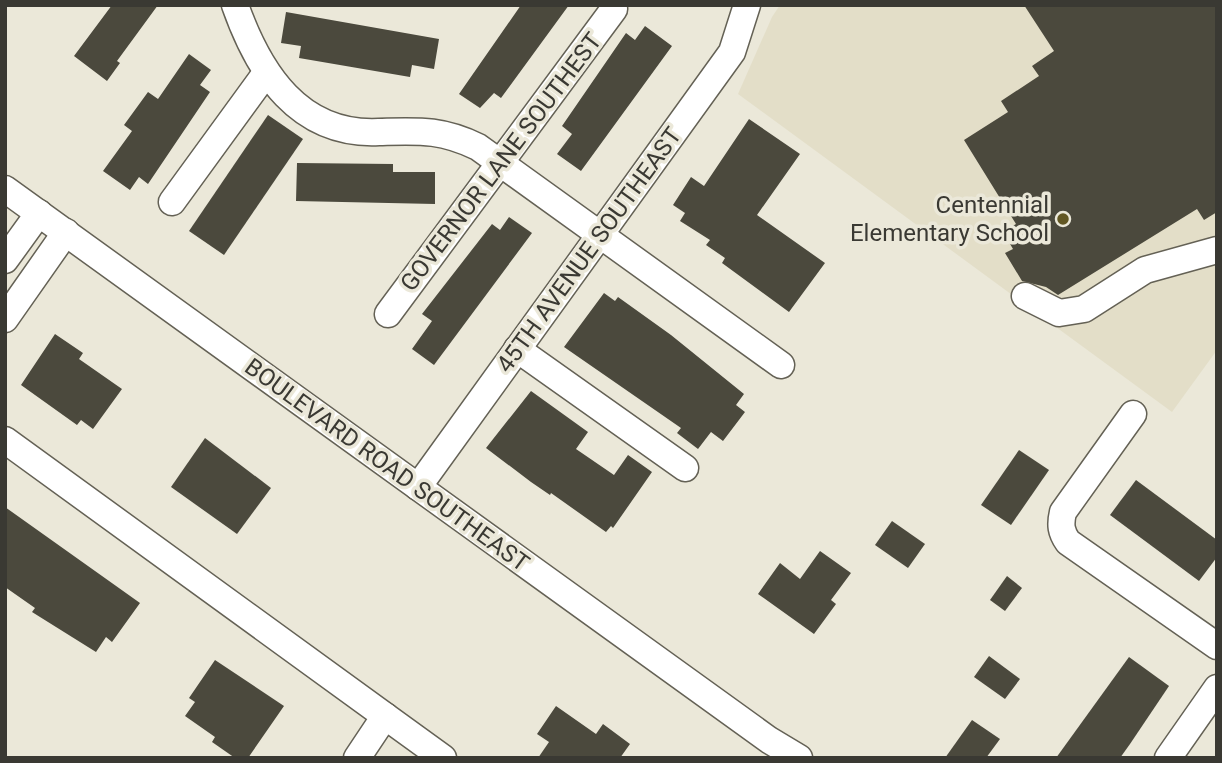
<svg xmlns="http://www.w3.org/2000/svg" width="1222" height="763" font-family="Roboto,sans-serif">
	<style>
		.built { fill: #e3dec8 }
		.building { fill: #4b493d }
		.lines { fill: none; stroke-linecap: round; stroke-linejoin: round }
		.minor-casing { stroke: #646155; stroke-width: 29 }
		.minor { stroke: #fff; stroke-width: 26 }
		.poi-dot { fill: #625723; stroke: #ebe8d9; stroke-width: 2.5 }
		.labels { text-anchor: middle; stroke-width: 7; stroke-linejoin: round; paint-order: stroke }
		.street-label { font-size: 24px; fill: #3a3933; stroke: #ebe8d9 }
		.poi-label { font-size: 24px; fill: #3a3933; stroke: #ebe8d9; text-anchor: end }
	</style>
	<rect width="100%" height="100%" fill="#ebe8d9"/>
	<polygon class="built" points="780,5 1217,5 1217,350 1172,412 738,94 772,17"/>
	<g class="building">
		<polygon points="112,5 158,5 117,61 120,63 107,81 74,56"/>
		<polygon points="521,5 569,5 501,98 494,93 480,108 459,94"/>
		<polygon points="1024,5 1217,5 1217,212 1204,220 1197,209 1058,295 1046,287 1022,281 1005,253 1013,249 1003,232 1016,224 964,140 1008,112 1001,101 1039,76 1032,66 1054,51"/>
		<polygon points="286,12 439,39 434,69 412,65 410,77 299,58 301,46 281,43"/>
		<polygon points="645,26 672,46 581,171 557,154 572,134 562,126 626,33 635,40"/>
		<polygon points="189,54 211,70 200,85 210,92 148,184 139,177 130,190 103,171 132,131 124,125 148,92 158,99"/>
		<polygon points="268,115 303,139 224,255 189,231"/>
		<polygon points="749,119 800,154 757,215 825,263 789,312 722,263 725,258 706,245 710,240 680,221 685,213 673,205 691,177 704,186"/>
		<polygon points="297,163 393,164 393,172 435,172 435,204 296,201"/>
		<polygon points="509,217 532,233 434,365 412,349 432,321 422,314 492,224 500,230"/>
		<polygon points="604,293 615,301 618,297 671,335 744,394 736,405 745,412 723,441 711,432 698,449 677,433 681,428 564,347"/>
		<polygon points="55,334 83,353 79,359 122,389 93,429 81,420 77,425 21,385"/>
		<polygon points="531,391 588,432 576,449 614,475 628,455 652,472 613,528 611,526 606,532 551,493 550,495 531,482 486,448"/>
		<polygon points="205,438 271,488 237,534 171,487"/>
		<polygon points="1019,450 1049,470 1011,525 981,505"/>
		<polygon points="1136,480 1217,540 1217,557 1199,581 1110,515"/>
		<polygon points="5,507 140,603 112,642 106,637 96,652 32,612 35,608 5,587"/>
		<polygon points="892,521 925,544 908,568 875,545"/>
		<polygon points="820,551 851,573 831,600 836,604 814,634 758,594 780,563 800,579"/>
		<polygon points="1007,576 1022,588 1005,611 990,600"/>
		<polygon points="989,656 1020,679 1005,699 974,677"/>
		<polygon points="1129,657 1169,686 1130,744 1120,758 1056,758"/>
		<polygon points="215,660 284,706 248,758 235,758 212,742 215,737 185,716 195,702 189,698"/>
		<polygon points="556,706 596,734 603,724 630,744 620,758 538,758 549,742 537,734"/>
		<polygon points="972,720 1000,739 986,758 945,758"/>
	</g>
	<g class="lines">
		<g class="minor-casing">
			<g id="minor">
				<path d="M235 5C259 73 299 136 379 132 419 131 441 129 478 147L781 365"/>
				<polyline points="5,189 769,740 799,758"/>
				<polyline points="172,202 266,73"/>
				<polyline points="5,260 39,213"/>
				<polyline points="1025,296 1059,313 1084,309 1145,270 1217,250"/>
				<polyline points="388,314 614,9"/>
				<polyline points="5,319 66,232"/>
				<polyline points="517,349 685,468"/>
				<path d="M1133 414 1063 512C1060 525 1061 532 1068 542L1217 646"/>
				<polyline points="5,440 385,716 357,758"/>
				<polyline points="418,487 732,52 747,5"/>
				<polyline points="385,716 443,758"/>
				<polyline points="1168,758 1217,688"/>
			</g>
		</g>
		<use href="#minor" class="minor"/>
	</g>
	<circle class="poi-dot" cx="1063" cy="219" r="7"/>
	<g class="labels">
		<g class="street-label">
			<text transform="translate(501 162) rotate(-53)" y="8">GOVERNOR LANE SOUTHEST</text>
			<text transform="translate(589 250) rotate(-54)" y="8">45TH AVENUE SOUTHEAST</text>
			<text transform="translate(387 465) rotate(36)" y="8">BOULEVARD ROAD SOUTHEAST</text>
		</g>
		<g class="poi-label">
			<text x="1049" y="213">Centennial<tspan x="1049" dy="28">Elementary School</tspan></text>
		</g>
	</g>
	<rect width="1222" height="763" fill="none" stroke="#3a3933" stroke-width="14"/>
</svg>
